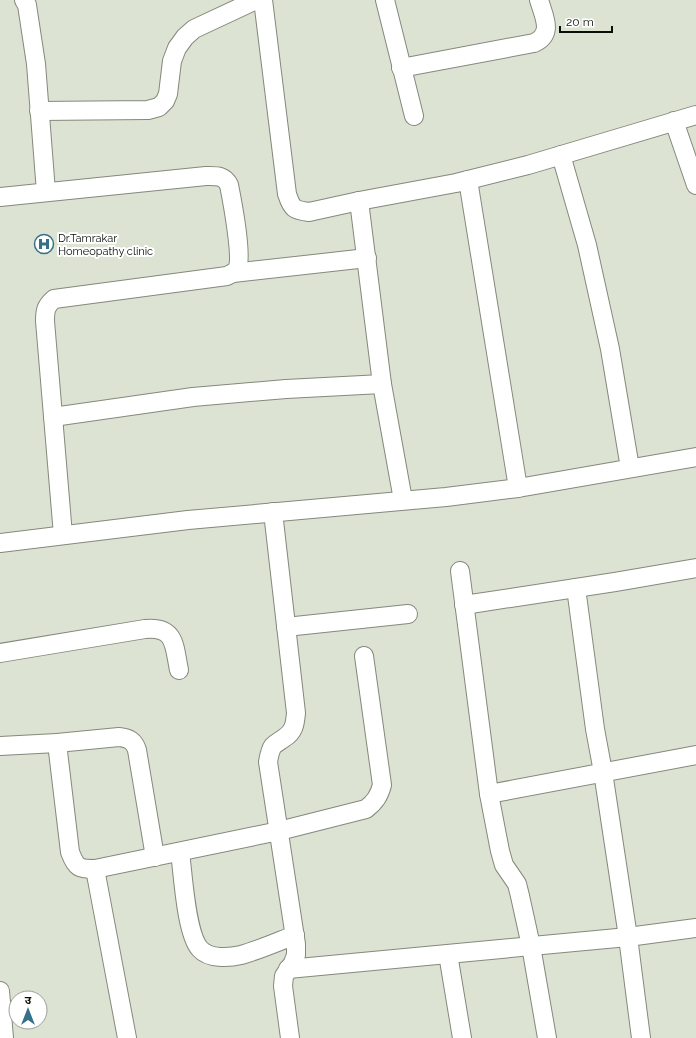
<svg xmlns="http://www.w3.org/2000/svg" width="696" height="1038" font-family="Raleway,'Noto Sans Devanagari',sans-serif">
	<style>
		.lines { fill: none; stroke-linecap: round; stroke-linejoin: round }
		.street-casing { stroke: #83897b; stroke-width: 20 }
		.street { stroke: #fff; stroke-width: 18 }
		.labels { text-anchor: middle; stroke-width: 4; stroke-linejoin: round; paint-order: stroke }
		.poi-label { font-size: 11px; fill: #0b0d08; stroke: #fff; text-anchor: start }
	</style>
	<rect width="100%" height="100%" fill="#dce3d3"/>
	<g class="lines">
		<g class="street-casing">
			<g id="street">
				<polyline points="24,0 27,5 36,64 46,192"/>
				<path d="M263 0 287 194C292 209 294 210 309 212L359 201 456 183 528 165 696 115"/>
				<polyline points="385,0 414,116"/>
				<path d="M401 68 534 43C554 34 544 17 539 0"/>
				<polyline points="39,111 148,110 159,107 165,101 168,94 172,61 177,48 185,37 194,29 256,0"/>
				<polyline points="674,121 696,185"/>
				<polyline points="561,155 587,245 610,349 630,468"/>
				<polyline points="468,180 518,488"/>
				<path d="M0 197 206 176C216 176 224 175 229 185 232 200 243 258 237 269 235 272 231 274 227 276L54 299C46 306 45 310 45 321L63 535"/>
				<polyline points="359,201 382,384 403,500"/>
				<polyline points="233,273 367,258"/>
				<polyline points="53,417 193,397 286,389 382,384"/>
				<path d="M273 512 296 713C295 724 294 732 284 738 280 741 276 743 273 746 270 750 269 756 268 762L296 944V955L293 963 284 976 283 986 290 1038"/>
				<polyline points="0,543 188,520 446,497 518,488 696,457"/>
				<polyline points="460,571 489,794 500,851 504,865 517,884 520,896 531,946 547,1038"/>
				<polyline points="576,588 595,729 603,772 628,937 641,1038"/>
				<polyline points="464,605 615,582 696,568"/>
				<polyline points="286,627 408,614"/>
				<path d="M0 653 145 629C176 626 174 646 179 670"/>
				<path d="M57 743 70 852C76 868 79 869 95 869L279 831 366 809C375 802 379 796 382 785L364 656"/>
				<path d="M0 746 57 743 119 737C129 738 134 741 137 750L155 857"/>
				<polyline points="489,794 696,755"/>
				<path d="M180 852C183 874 186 934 200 949 209 959 229 958 241 955 259 950 277 942 295 935"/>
				<polyline points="95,869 127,1038"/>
				<polyline points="448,954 462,1038"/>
				<polyline points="288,969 628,937 696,928"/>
				<polyline points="0,991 4,1038"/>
			</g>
		</g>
		<use href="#street" class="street"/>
	</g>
	<defs>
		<g id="hospital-ring" transform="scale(1)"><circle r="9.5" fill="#fff" stroke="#377089" stroke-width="1.5"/><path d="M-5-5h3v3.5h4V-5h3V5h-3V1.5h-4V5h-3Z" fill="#377089"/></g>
	</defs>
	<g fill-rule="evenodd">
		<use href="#hospital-ring" x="44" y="244"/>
	</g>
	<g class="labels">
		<g class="poi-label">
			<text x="58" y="242">Dr.Tamrakar<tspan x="58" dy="13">Homeopathy clinic</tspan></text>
		</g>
	</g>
	<g transform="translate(28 1010)"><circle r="19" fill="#ffffff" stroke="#9d9e9c"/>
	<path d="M0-3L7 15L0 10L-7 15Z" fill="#377089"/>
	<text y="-6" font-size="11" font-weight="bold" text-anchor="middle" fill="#0b0d08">उ</text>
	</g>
	<path d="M560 26v6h52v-6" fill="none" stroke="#0b0d08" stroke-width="2"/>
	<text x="566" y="26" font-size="12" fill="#0b0d08" stroke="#ffffff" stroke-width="3" paint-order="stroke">20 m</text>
</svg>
